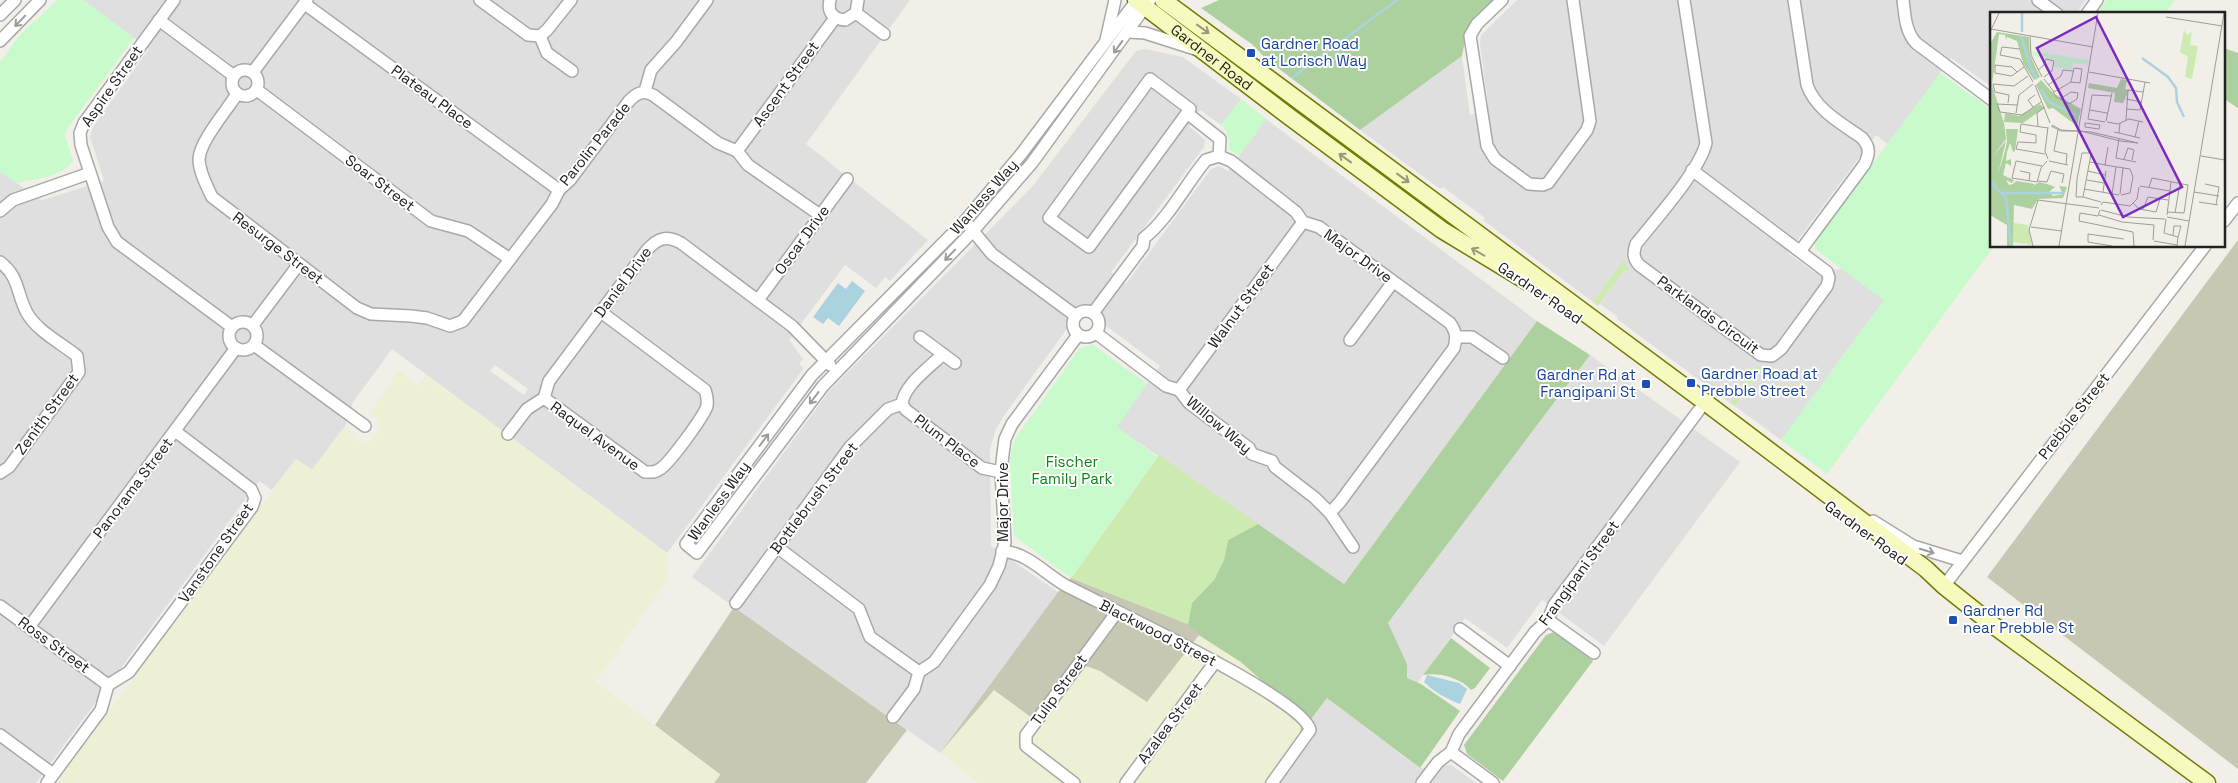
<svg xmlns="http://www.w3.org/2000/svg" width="2238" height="783" font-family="'Space Grotesk',sans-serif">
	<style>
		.residential { fill: #e0dfdf; fill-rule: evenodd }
		.construction { fill: #c7c7b4 }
		.farmland { fill: #eef0d5 }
		.grass { fill: #cdebb0 }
		.forest { fill: #add19e }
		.park { fill: #c8facc }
		.water { fill: #aad3df }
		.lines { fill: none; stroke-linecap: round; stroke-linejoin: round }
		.stream { stroke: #aad3df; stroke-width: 2.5 }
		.street-casing { stroke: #a9a9a9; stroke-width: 14 }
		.secondary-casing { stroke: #707d05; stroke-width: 19 }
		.street { stroke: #fff; stroke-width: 11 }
		.secondary { stroke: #f7fabf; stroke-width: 16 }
		.oneway { stroke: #9c9c9c }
		.oneway2 { stroke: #979978 }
		.transit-dot { fill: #1a4fb4; stroke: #fff; stroke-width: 2 }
		.labels { text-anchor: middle; stroke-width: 4; stroke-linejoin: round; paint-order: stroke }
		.transit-label { font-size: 15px; fill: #164399; stroke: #fff; text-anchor: start }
		.street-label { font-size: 15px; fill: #222; stroke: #fff }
		.park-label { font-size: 15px; fill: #0c8416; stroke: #fff }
		.inset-river { fill: none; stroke: #aad3df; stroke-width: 2.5 }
		.inset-road { fill: none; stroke: #9f9d99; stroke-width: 1 }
		.view { fill: #7b2cbf; fill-opacity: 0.15; stroke: #7b2cbf; stroke-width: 2.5 }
		.inset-edge { fill: none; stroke: #222; stroke-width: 2.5 }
	</style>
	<rect width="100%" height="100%" fill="#f2efe9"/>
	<g class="residential">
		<path d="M83 0H910L806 144 928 240 890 281 885 277 876 288 845 265 789 340 803 359 799 364 804 368 667 553 392 349 353 402 345 426 312 470 296 459 272 490 259 481 36 783H0V172L42 200 104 181 90 137 93 127 149 49ZM495 365 528 389 524 395 490 371Z"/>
		<polygon points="1517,0 2086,0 2076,14 1992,14 1992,87 1951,58 1888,144 1876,135 1788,253 1814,272 1842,269 1884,300 1781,440 1735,406 1762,369 1757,365 1730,403 1617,319 1618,317 1600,304 1624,271 1624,262 1593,302 1483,220 1485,218 1443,187 1440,189 1360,130 1462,56 1470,116 1488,104 1480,43 1481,35"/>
		<polygon points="1145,49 1183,57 1241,99 1221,125 1200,110 1189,126 1205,140 1204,147 1111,272 1126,284 1211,169 1219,166 1228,171 1266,119 1537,321 1344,584 1116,427 1160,366 1082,308 1003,417 996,429 990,449 991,546 1058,592 940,753 692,577 830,390 1032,187 1136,51"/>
		<polygon points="1590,355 1740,462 1604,646 1542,600 1507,648 1465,618 1410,693 1362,658"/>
		<polygon points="1327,698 1419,768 1451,765 1476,783 1263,783"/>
	</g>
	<g class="construction">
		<polygon points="2238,240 2238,769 1987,577"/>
		<polygon points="1071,578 1188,624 1327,698 940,753 1058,592"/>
		<polygon points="734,607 907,730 866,783 714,783 720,775 655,725"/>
	</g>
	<g class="farmland">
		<polygon points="399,370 418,386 426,375 667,553 668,579 596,682 720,774 714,783 56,783 296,459 312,470 345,426 350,430 355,439 361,443 368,443 374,437 380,428 378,421 370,413"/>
		<polygon points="1199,635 1241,662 1302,716 1300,734 1263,783 979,783 940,753 994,690 1039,723 1086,666 1100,671 1147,702"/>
	</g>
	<g class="grass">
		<polygon points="1623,261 1630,270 1624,271 1598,306 1593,302"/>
		<polygon points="1757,365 1762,368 1735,406 1730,403"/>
		<polygon points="1159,455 1258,524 1228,540 1224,560 1214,580 1192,603 1188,624 1071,578"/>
	</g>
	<g class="forest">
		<polygon points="1219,0 1496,0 1465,41 1462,56 1360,130 1266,59 1253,45 1201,8"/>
		<polygon points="2224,48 2238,53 2238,108 2224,99"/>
		<polygon points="1537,321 1590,355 1388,623 1407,664 1407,678 1421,684 1460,711 1420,768 1327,698 1300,734 1302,716 1241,662 1199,635 1188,624 1192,603 1214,580 1224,560 1228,540 1258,524 1344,584"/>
		<polygon points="1554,632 1593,661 1503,781 1467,754 1464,745 1546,635"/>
		<path d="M1451 638 1490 668 1475 688 1471 690C1461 678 1439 672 1423 675Z"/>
	</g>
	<g class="park">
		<path d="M57 0H83L134 38 67 129 65 135 73 161C63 177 34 179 17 183L0 172V62L20 35Z"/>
		<polygon points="2106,0 2175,0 2165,14 2096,14"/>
		<polygon points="1940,73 1992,110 1992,246 1994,246 1827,474 1781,440 1884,300 1815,249 1815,242"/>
		<path d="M1241 99 1266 119 1239 156 1229 149C1229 138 1229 132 1221 125Z"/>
		<polygon points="1092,344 1147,384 1117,427 1157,457 1071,578 1014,536 1010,464 1011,452 1015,439 1079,349"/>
	</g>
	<g class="water">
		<polygon points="852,281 865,291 839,326 828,318 823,324 813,317 838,283 846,289"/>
		<path d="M1427 675 1459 683 1467 689 1460 704C1447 699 1434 692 1424 682Z"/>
	</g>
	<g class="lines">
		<polyline class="stream" points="1293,77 1397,0"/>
		<g class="street-casing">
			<g id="street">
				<polyline points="174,0 84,123 80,133 81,145 108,227 117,242 232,327"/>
				<polyline points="480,0 528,35 540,36 547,53 572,71"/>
				<path d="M830 0C827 12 833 19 845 20L856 13 858 0"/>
				<polyline points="1137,0 1022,153 965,221 812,375 686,544 697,553 823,386 973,231 1032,163 1150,0"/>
				<polyline points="1502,0 1477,24 1470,36 1487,146 1495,159 1529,184 1543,185 1548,183 1587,130 1590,121 1573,0"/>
				<path d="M1684 0 1706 143C1700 170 1655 220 1636 244 1633 253 1633 258 1639 265L1761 355 1772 356 1781 349 1827 286 1829 278 1827 272 1692 170"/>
				<path d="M1794 0 1807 85C1816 110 1841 123 1862 138 1870 147 1870 154 1864 165L1801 250"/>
				<path d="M1903 0C1905 15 1905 31 1916 43L1992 100"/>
				<polyline points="2038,0 2057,14"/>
				<polyline points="305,4 559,190"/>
				<polyline points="856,13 884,34"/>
				<polyline points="2087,14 2097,0"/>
				<polyline points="0,15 15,0"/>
				<polyline points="159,20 234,76"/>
				<polyline points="1129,32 1145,33 1195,49"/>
				<polyline points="540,36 547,30 571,0"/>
				<polyline points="1106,40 1115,0"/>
				<polyline points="0,41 40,0"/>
				<circle cx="245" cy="83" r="13"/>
				<polyline points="253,72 307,0"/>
				<polygon points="1150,79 1190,109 1089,247 1049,218"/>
				<polyline points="257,90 431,221 468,231 510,259"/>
				<polyline points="645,91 651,70 676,42 707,0"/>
				<path d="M237 94C227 110 200 141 199 159 199 172 207 186 212 197L357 308 371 314 411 316 427 318 450 326 463 321 552 204 559 190 570 180 629 101C637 93 642 90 653 95L718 143 737 151 748 165 820 215"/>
				<polyline points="1187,113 1220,139 1219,156"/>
				<polyline points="737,151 835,18"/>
				<polyline points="0,211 13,200 90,173"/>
				<polyline points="2224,221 2238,203"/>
				<polyline points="969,226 992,254 1076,316"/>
				<path d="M0 262C20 277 16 293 27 313 37 331 61 343 77 356L79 372 9 467 0 473"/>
				<polyline points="758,300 847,179"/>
				<circle cx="1086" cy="324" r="13"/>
				<path d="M1093 313 1143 246 1144 238C1167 220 1184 188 1202 165L1206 160 1219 156 1231 161 1296 212 1303 222 1319 227 1450 323C1456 332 1457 337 1454 348L1340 502 1330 513"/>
				<circle cx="243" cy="336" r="14"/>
				<polyline points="253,325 299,264"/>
				<polyline points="1096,333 1166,386 1179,390 1189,403 1249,448 1252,454 1272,461 1275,467 1315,498 1330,513 1353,547"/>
				<polyline points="920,337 955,363"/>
				<polyline points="1457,337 1472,337 1503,358"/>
				<polyline points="1350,340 1393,282"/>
				<polyline points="254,345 365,426"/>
				<path d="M943 354C929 368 904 385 902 404L906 410 982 468 1001 472"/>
				<polyline points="1179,390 1303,222"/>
				<path d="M544 398 645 472C651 472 655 473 660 469 669 464 704 416 707 406 708 400 707 396 705 390L601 312"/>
				<path d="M508 434 527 409 544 398 549 381 647 250C658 238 666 235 681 243L792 326 830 365"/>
				<polyline points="1873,521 1913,546 1962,561"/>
				<polyline points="777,547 859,609 870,637 919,672"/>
				<path d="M1002 551C1028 553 1044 573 1065 585 1102 605 1304 698 1310 730L1272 783"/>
				<polyline points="1944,586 2205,246"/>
				<polyline points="736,603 850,447 888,409 902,404"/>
				<polyline points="0,606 108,685"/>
				<polyline points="1548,620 1594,653"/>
				<polyline points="29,627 236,348"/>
				<polyline points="1460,629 1510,666"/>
				<polyline points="108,685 129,672 252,507 255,498 251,489 175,431"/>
				<polyline points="893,717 914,689 919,672 934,662 990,585 999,566 1005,542 1001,472 1003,454 1005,439 1012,424 1078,335"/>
				<polyline points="0,735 53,774"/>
				<polyline points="1451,752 1493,783"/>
				<polyline points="47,783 101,710 108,685"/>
				<polyline points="1074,783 1026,746 1026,735 1117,612"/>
				<polyline points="1126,783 1215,662"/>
				<polyline points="1422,783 1438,762 1451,752 1459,734 1535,632 1548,620 1554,605 1699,410"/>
			</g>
		</g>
		<g class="secondary-casing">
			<g id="secondary">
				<path id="s1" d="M1136 0 1291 118 1442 230 1528 282"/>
				<polyline points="1163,0 1705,402 1926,569 1944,586 1993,625 2207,783"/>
			</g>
		</g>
		<use href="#street" class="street"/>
		<use href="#secondary" class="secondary"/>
	</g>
	<defs><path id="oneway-shaft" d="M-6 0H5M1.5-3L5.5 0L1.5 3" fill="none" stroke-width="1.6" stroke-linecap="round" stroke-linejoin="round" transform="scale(1.25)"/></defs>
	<g class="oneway">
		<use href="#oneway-shaft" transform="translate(20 21) rotate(134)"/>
		<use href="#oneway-shaft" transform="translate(1118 47) rotate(126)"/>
		<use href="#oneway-shaft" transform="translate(950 255) rotate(134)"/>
		<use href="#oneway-shaft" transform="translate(814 398) rotate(127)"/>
		<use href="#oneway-shaft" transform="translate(764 440) rotate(-53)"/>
		<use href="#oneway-shaft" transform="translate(1927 551) rotate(17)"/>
	</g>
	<g class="oneway2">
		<use href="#oneway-shaft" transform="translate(1203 29) rotate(36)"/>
		<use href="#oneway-shaft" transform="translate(1345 158) rotate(-144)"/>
		<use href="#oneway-shaft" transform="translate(1403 178) rotate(36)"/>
		<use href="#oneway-shaft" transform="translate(1478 252) rotate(-150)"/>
	</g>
	<g class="transit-dot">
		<rect x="1246" y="48" width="10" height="10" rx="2.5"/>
		<rect x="1686" y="378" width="10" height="10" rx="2.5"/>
		<rect x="1641" y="379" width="10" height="10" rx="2.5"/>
		<rect x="1948" y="615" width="10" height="10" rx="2.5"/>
	</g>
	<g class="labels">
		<g class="transit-label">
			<text x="1261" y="49">Gardner Road<tspan x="1261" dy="17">at Lorisch Way</tspan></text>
			<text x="1701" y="379">Gardner Road at<tspan x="1701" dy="17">Prebble Street</tspan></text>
			<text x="1636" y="380" text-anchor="end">Gardner Rd at<tspan x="1636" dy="17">Frangipani St</tspan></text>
			<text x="1963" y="616">Gardner Rd<tspan x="1963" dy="17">near Prebble St</tspan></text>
		</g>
		<g class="street-label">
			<text dy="5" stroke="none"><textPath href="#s1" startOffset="95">Gardner Road</textPath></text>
			<text transform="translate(786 84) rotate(-54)" y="5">Ascent Street</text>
			<text transform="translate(112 86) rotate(-55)" y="5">Aspire Street</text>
			<text transform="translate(432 97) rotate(36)" y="5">Plateau Place</text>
			<text transform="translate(595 144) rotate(-51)" y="5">Parolin Parade</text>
			<text transform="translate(380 183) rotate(37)" y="5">Soar Street</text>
			<text transform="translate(984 197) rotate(-49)" y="5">Wanless Way</text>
			<text transform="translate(802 240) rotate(-54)" y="5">Oscar Drive</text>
			<text transform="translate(278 248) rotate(37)" y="5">Resurge Street</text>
			<text transform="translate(1358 256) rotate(36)" y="5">Major Drive</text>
			<text transform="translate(623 282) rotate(-53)" y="5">Daniel Drive</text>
			<text transform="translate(1540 293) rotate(34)" y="5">Gardner Road</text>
			<text transform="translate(1241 306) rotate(-54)" y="5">Walnut Street</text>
			<text transform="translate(1708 315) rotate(36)" y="5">Parklands Circuit</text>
			<text transform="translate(47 414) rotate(-54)" y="5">Zenith Street</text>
			<text transform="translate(2074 416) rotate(-52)" y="5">Prebble Street</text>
			<text transform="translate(1219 425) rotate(40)" y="5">Willow Way</text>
			<text transform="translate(595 436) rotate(36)" y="5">Raquel Avenue</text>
			<text transform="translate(947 441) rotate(37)" y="5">Plum Place</text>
			<text transform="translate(133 488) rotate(-53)" y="5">Panorama Street</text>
			<text transform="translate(814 498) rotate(-53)" y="5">Bottlebrush Street</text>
			<text transform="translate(719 501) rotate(-54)" y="5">Wanless Way</text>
			<text transform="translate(1003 502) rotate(-90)" y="5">Major Drive</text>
			<text transform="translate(1866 533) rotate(36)" y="5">Gardner Road</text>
			<text transform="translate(216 553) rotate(-55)" y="5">Vanstone Street</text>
			<text transform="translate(1579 573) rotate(-54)" y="5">Frangipani Street</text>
			<text transform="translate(1158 633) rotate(27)" y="5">Blackwood Street</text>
			<text transform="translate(54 645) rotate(36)" y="5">Ross Street</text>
			<text transform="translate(1059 690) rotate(-54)" y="5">Tulip Street</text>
			<text transform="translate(1170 723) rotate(-53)" y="5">Azalea Street</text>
		</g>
		<g class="park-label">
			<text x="1072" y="467">Fischer<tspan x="1072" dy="17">Family Park</tspan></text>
		</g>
	</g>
	<g transform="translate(1990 12)">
		<rect width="235" height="235" fill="#f2efe9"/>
		<path d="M194 18 197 23 202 20 200 33 208 34 202 67 195 65 198 45 190 40ZM24 211 38 213 42 233 23 230Z" fill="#cdebb0"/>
		<path d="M7 20 39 25 40 43 50 65 44 68 33 51 27 29 17 25 16 28 15 23 9 22 2 73 14 111 16 127 3 144 16 129 8 162 15 139 17 130 16 117H28L25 139 23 140 20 131 17 140 16 149 21 147V154L16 151 13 163 24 168 22 171 16 168 19 173 23 172 26 169 45 172 42 175 49 170 57 172 65 175 59 180 63 184 73 182 69 174 77 175 73 186 48 187 42 197 24 193 23 234H17V213L0 203V32ZM131 67 137 68 135 77 139 78 133 91 124 90 125 81 98 76 99 71 127 76ZM51 68 63 81 91 97 87 114 63 96 58 97 46 73ZM50 92 54 96 33 111 14 110 15 101 29 104Z" fill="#add19e"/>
		<path d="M42 39 99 48 98 53 83 51 82 58 64 55 65 48 43 44Z" fill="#c8facc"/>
		<path class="inset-river" d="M32 20V1M31 24 41 57 47 67M152 46 178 65 186 76 187 90 194 105M51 77 59 90 88 104M0 169 16 186 21 234M9 181H73"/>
		<path class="inset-road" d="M176 5 232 14M1 17 103 35M0 20 9 1M40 24 41 43 52 65M30 37 12 35 10 43 30 47 43 70M48 58 54 53 56 47 64 49 62 59 54 65M27 60 22 55 5 53V61L21 64 23 63 34 55M99 60 160 71M54 67 64 80 81 70 84 56 92 57 90 71 81 70M45 73 60 111M58 73 71 64 73 58 83 59M63 80 66 85 79 92 87 87 88 81 81 80 70 87M136 87 152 90M18 91 19 83 5 80 3 72 24 74 38 64M27 93 7 92 10 100 32 103 51 90M43 95 38 88 45 83M136 97 150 98 155 70M100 98 117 101M26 101 29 83 43 72M136 108 138 78 153 80M116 109 122 81M115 110 98 107 102 83 121 84M117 110 128 112 139 107 153 110M95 111 110 113 109 117 95 115ZM48 114 47 101 55 95M61 114 71 119H91L130 129 148 131 101 120 71 118 62 113M68 118 64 139 77 142 76 152M124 120 129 121 130 111M129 121 150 126M145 125 149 109M129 127 126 146 146 150M118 135 115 153 140 157 143 165 140 181 131 183M55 142 26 137 28 130 46 131V123L30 120 31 112 58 116M101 142 93 185 111 190M211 144 235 148M58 147 55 139 58 115M134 147 138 136 144 138 142 148M59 149 78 153M100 150 115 153M52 154 26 149 22 166 47 170 51 156 57 149M30 159 40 161 39 169M98 159 115 163M97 168 114 171M48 169 57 170 61 159 74 162 72 171M215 172 229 175 226 193M150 174 180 179M159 175 162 166 198 173 194 201 177 200M94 177 129 183M113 180 116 159M204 180 229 184M122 182 126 155M130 182 133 156M93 185H86L87 167 92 141H100M209 190 228 193M143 191 149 197 166 200 170 187M111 193 113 190 140 194 147 187 149 175M153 197 158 185 178 188M110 198 108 204 90 201 89 209 143 220 144 234M111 198 138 205 175 207M185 201 190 171M109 203 132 210 164 213 163 228M177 203 181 170M177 205 199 209M176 207 174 221 188 225 187 234M41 215 72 219M183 223 184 214H191L188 225M164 229 187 233M43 234 39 218 48 188 109 196M69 234 108 1M122 234 98 230V222L134 227M195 234 234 1"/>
		<path class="view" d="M106 5 192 175 133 205 47 36Z"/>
		<rect width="235" height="235" class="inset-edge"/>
	</g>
</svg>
